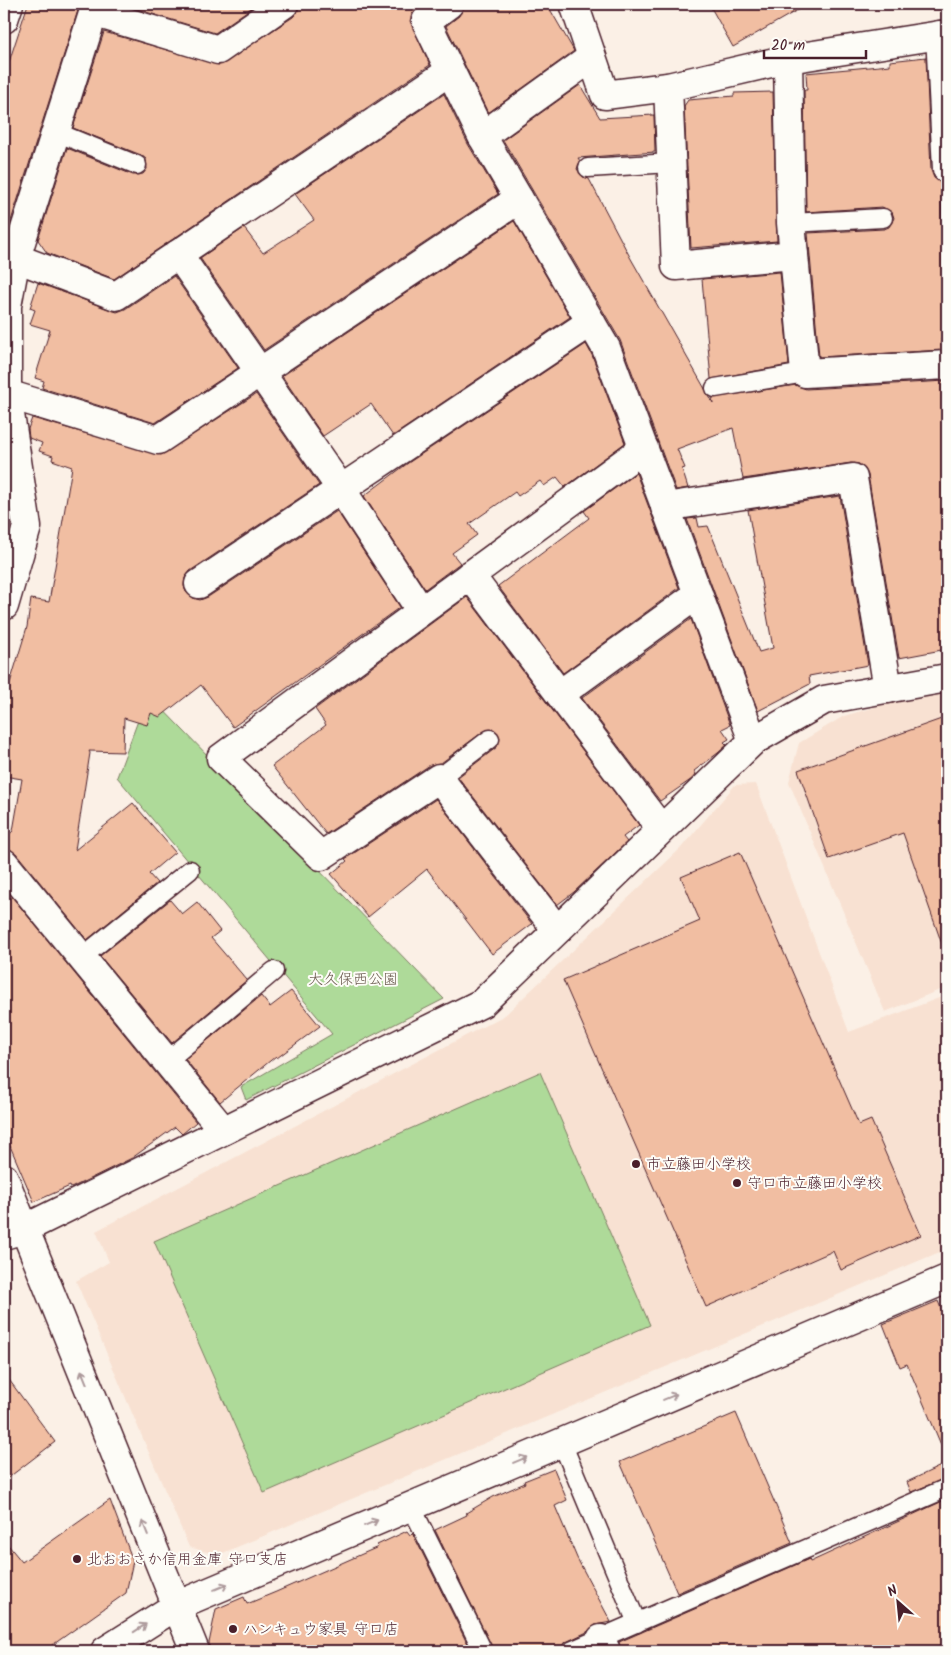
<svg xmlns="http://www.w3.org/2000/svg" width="951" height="1655" font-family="Kalam,'Klee One',sans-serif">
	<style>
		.built { fill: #f8e1d2 }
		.green { fill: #aeda99; stroke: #7c7c62 }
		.building { fill: #f1bea2; stroke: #4a1f2b }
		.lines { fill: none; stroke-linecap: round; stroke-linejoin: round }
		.lane-casing { stroke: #4a1f2b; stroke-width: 21 }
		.street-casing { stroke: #4a1f2b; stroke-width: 31 }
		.secondary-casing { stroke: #4a1f2b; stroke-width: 31 }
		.lane { stroke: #fdfcf7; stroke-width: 18 }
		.street { stroke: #fdfcf7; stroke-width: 28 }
		.secondary { stroke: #fdfcf7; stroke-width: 28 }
		.oneway { stroke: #ac999b }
		.poi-dot { fill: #4a1f2b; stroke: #fdfcf7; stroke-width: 2 }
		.labels { text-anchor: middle; stroke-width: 4; stroke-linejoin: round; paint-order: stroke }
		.park-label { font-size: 15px; fill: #68574c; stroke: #fdfcf7 }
		.poi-label { font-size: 15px; fill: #4a1f2b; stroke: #fdfcf7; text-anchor: start }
	</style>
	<rect width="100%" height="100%" fill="#fbf0e6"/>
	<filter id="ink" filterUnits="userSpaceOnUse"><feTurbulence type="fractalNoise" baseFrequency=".02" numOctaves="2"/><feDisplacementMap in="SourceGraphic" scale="10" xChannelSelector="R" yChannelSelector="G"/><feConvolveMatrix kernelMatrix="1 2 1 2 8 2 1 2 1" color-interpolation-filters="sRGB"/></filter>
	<g filter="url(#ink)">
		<g class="built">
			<polygon points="938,689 947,714 947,987 885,1012 789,782 799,743 844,716"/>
			<polygon points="756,784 849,1032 947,995 947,1249 218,1555 189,1547 76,1281 109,1262 96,1231 505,1015 680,849 735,785"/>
		</g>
		<g class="green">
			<polygon points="148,694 444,999 246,1100 241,1087 332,1034 117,777"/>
			<polygon points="540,1072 650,1325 264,1493 154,1241"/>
		</g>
		<g class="building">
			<polygon points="28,4 80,4 10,224 4,222 4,77"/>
			<polygon points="120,4 257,4 215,33"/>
			<polygon points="299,4 423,4 412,14 410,21 430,65 114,279 47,253 38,240 67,148 133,175 143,174 147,169 146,159 141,155 73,128 104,32 220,65 293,17 298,11"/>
			<polygon points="464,4 547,4 574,51 488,113 446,26 459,16"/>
			<polygon points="709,4 808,4 733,47"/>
			<polygon points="926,57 931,170 934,178 941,183 943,279 947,338 941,339 943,350 819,357 808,233 884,229 889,227 894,218 892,212 882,207 806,212 804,90 807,90 806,73 890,65 890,61"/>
			<polygon points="580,85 600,118 654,115 655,152 578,158 580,161 577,169 583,177 589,179 630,257 713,403 712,398 796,385 806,389 946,381 947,649 899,658 868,475 865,469 859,464 851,463 743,479 733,428 677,449 685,468 682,469 688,488 676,490 620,340 503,140"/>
			<polygon points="773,92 777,241 691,248 684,106 688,100 734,96 734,93"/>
			<polygon points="444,94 468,144 498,194 264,350 200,258 244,228 263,253 314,220 295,194"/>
			<polygon points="514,221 570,317 393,436 371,404 323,436 282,376"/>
			<polygon points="780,272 789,365 711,379 702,279"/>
			<polygon points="174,276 238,368 155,423 42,388 44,381 35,378 50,330 30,324 35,310 30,308 38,283 117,312 125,309"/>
			<polygon points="586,344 592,355 625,443 565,487 557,477 544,486 540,481 518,496 515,492 469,524 477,535 452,553 460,563 425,589 364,496 408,463"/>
			<polygon points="256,394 319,485 190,571 185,578 184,586 186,592 193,598 200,600 208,597 337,511 400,607 233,727 201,685 160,717 151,713 147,725 124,718 123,752 89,751 90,753 75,850 133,803 175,852 149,874 157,883 87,940 16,853 4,848 4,839 13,831 22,779 4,776 4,703 27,627 31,599 49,602 72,467 52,460 53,456 39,451 42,443 29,438 28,429 32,418 161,455"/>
			<polygon points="636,473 679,588 563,673 498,586 589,518 584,511"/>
			<polygon points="840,496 868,665 809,676 810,684 758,711 687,519 697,518 699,527 708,526 759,652 773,648 748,510"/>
			<polygon points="467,597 639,825 623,837 627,842 574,892 557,905 458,777 497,747 500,737 494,729 484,731 441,763 430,765 326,834 272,766 326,725 315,709"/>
			<polygon points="691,619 730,725 722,729 729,739 724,742 727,745 718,753 694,771 696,774 692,779 660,801 582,698"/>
			<polygon points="947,717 947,947 943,947 903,833 829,859 798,770"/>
			<polygon points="436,799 532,924 492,954 427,869 368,917 331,874 347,861 345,859"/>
			<polygon points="740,852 859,1125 871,1120 921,1235 841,1270 833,1251 706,1307 563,980 700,921 681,877"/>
			<polygon points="4,887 196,1122 182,1134 175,1127 132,1158 71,1188 70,1186 34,1202 4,1132"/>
			<polygon points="170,900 182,914 197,902 220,931 211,938 247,980 172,1043 100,956"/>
			<polygon points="291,991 320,1026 277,1058 276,1056 220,1102 185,1059 261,996 270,1007"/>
			<polygon points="938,1301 947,1323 947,1459 907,1364 900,1367 883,1324"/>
			<polygon points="4,1373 55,1442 4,1481"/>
			<polygon points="736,1413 792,1543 677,1593 620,1462"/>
			<polygon points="947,1463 947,1478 911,1492 907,1482"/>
			<polygon points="554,1469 567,1500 555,1506 577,1558 611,1622 595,1625 587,1632 566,1642 561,1651 494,1651 435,1530 467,1515 466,1513 493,1497 525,1483 524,1481"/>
			<polygon points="947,1499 947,1651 621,1651 619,1642 809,1559 810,1562"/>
			<polygon points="110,1500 133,1561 126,1593 44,1651 4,1651 4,1540 22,1562"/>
			<polygon points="407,1531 410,1535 413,1534 471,1651 210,1651 209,1643 216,1609 244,1597 247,1604 276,1592 378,1547 377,1545"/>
		</g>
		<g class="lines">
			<g class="lane-casing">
				<g id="lane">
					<polyline points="56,132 137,165"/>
					<polyline points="588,168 671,163"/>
					<polyline points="791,223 883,218"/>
					<polyline points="715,388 805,373"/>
					<polyline points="439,778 490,739"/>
					<polyline points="81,958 190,870"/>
					<polyline points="167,1061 274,971"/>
					<polyline points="562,1443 637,1623"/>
					<polyline points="411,1506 483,1651"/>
					<polyline points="571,1651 947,1488"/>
				</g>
			</g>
			<g class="street-casing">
				<g id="street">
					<polyline points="449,4 426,21 482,136 606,348 753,741"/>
					<polyline points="574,4 605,95 668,87 788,59 940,35 947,42"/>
					<polyline points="93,12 218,50 284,4"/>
					<polyline points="4,19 9,4"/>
					<polyline points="940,35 947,169"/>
					<polyline points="788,59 791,223 805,373 947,365"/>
					<polyline points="668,87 676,266 794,255"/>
					<polyline points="482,136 591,58"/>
					<polyline points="178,254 341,489 421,611"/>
					<polyline points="16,258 116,296 450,71"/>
					<polyline points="7,394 158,440 519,199"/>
					<polyline points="665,507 853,478 888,689"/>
					<polyline points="470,575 661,829"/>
					<polyline points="199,584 591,322"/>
					<polyline points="4,606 27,527 7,394 7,306 16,258 96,4"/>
					<polyline points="560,694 698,594"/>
					<polyline points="4,863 223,1130"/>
					<polyline points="557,930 439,778 321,856 221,758 644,448"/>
					<polyline points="4,1178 195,1651"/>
					<polyline points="4,1235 24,1229 482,1003 753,741 824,700 947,678"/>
					<polyline points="601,1639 606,1651"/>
				</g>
			</g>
			<g class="secondary-casing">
				<polyline id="secondary" points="105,1651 176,1606 947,1279"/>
			</g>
			<use href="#lane" class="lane"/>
			<use href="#street" class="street"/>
			<use href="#secondary" class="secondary"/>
		</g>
		<defs><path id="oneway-shaft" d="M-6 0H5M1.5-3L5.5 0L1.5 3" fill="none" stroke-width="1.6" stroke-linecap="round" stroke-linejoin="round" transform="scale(1.25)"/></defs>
		<g class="oneway">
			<use href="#oneway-shaft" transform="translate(84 1377) rotate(-112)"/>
			<use href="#oneway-shaft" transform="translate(670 1397) rotate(-23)"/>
			<use href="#oneway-shaft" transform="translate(520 1460) rotate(-23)"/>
			<use href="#oneway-shaft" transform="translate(371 1523) rotate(-23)"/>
			<use href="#oneway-shaft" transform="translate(145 1528) rotate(-112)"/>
			<use href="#oneway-shaft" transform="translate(221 1587) rotate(-23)"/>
			<use href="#oneway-shaft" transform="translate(140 1628) rotate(-33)"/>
		</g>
	</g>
	<g class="poi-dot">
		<circle cx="636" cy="1164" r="5"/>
		<circle cx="737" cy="1183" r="5"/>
		<circle cx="77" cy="1559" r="5"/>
		<circle cx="233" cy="1629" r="5"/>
	</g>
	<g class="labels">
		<g class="park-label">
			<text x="353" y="984">大久保西公園</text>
		</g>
		<g class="poi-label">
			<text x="646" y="1169">市立藤田小学校</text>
			<text x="747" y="1188">守口市立藤田小学校</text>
			<text x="87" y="1564">北おおさか信用金庫 守口支店</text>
			<text x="243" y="1634">ハンキュウ家具 守口店</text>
		</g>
	</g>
	<rect width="951" height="1655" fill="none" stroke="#fdfcf7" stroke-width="20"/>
	<rect x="10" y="10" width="931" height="1635" fill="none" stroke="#4a1f2b" stroke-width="2" filter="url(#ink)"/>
	<g transform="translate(898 1602) rotate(333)" stroke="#fdfcf7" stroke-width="4" paint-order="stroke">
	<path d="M0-4L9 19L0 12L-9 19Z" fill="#4a1f2b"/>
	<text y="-8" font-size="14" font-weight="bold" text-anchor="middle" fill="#4a1f2b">N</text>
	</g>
	<path d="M764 50v8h102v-8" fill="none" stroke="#4a1f2b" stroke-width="2.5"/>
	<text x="771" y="50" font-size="15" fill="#4a1f2b" stroke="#fdfcf7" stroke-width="4" paint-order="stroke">20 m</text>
</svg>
